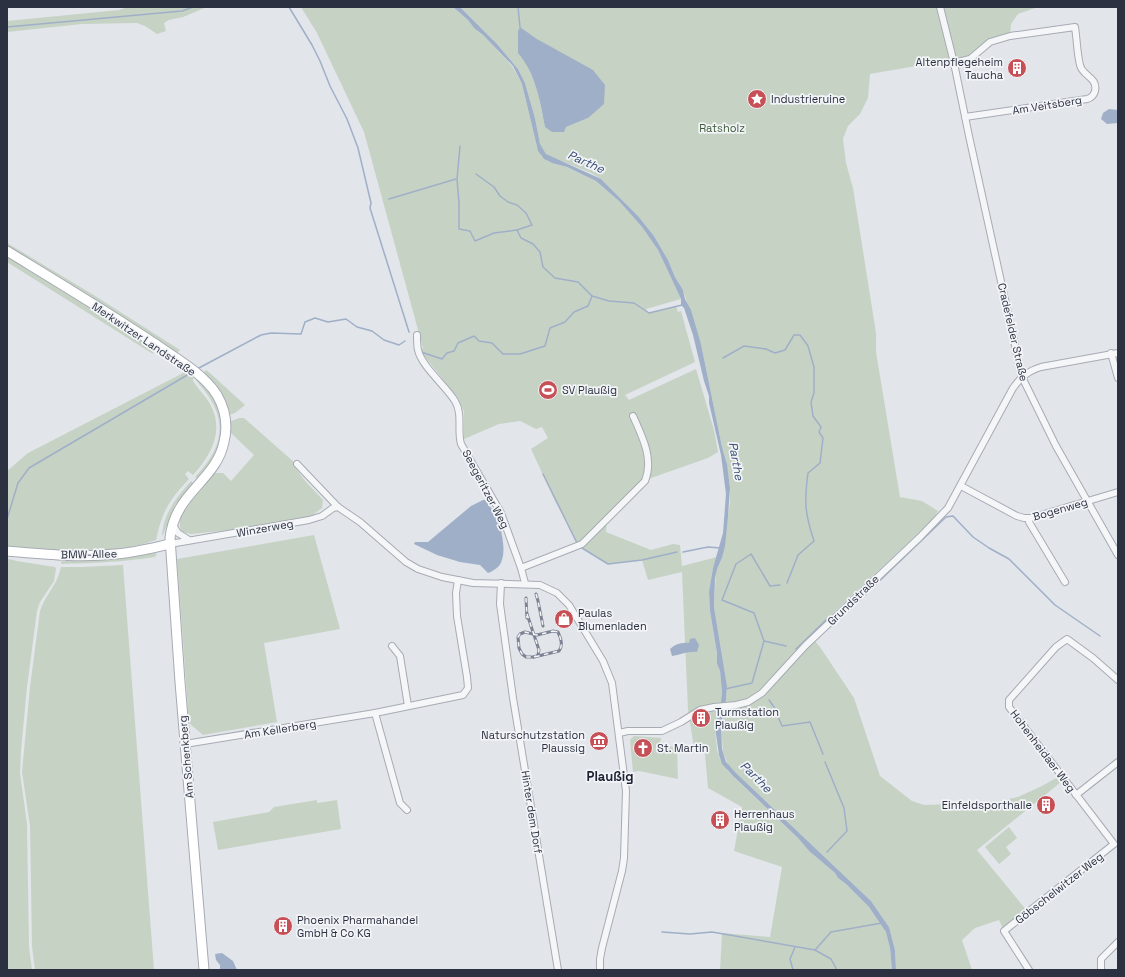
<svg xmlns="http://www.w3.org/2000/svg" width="1125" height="977" font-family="'Space Grotesk',sans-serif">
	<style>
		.green { fill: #c6d3c4; fill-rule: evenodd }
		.water { fill: #a0afc8 }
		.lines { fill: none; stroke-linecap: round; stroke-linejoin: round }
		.stream { stroke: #a0afc8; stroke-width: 1.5 }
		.street-casing { stroke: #a7abb4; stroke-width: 8 }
		.secondary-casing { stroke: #a7abb4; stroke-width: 11 }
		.street { stroke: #f5f6f8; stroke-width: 6 }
		.secondary { stroke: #fff; stroke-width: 9 }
		.rail-casing { stroke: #7d8393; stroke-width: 3 }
		.rail { stroke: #f2f4f7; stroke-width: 1.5; stroke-dasharray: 4.5; stroke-linecap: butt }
		.labels { text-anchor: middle; stroke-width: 3.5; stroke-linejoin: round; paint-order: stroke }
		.poi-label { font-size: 11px; fill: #2b3141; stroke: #f2f4f7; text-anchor: start }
		.street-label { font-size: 11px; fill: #2b3141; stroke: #f2f4f7 }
		.park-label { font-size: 11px; fill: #3d5c39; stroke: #f2f4f7 }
		.water-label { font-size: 12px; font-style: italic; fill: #374c73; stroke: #f2f4f7 }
		.quarter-label { font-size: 13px; font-weight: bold; fill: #1d2232; stroke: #f2f4f7 }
	</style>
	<rect width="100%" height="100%" fill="#e2e5ea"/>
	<g class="green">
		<polygon points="128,7 207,7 183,17 169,20 164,23 166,31 157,34 145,26 137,23 82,24 7,32 7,21 119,10"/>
		<polygon points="301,7 453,7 468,20 474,28 483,35 512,66 522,84 537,147 542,157 549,162 567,167 596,181 619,201 642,227 658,250 681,299 646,309 649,313 676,306 678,312 681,311 695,362 625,395 629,400 696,369 714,430 718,452 708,458 651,478 607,521 606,532 651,550 673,544 680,545 682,566 717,557 713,568 709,594 710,611 717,653 717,664 720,671 722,692 720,710 715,727 717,750 720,759 728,771 741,784 798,838 809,851 835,873 838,878 846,884 869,907 882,924 887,934 890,948 892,970 720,970 722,933 770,937 782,867 734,851 742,807 708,788 705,754 694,748 688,710 682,572 648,580 642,560 608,564 582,548 577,543 568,523 556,503 531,449 548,438 542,427 536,429 520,421 499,424 464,439 464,412 458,398 421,352 423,348 364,132 317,33"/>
		<path d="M460 7H1038L1018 14 1011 24 1010 36C1003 38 995 39 989 43 973 54 968 66 945 61L870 74 868 98 860 114 848 126 843 139 846 163 853 188 876 333V352L900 497 922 501 938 511 933 519 810 635 820 647 854 698 880 776 912 801 924 805 952 804 972 807 1018 797 1042 786 1058 777 1061 782 977 850 1028 912 1004 931 999 920 975 928 962 940 972 970H896L895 950 889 927 871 901 736 773 728 765 723 752 721 723 726 700 727 686 714 607 716 571 722 558 724 546 730 502V488L726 459 722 447 701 344 683 290 675 277 668 260 654 236 638 216 601 179 591 173 549 156 546 154 540 145 535 118 525 83 518 69 497 44ZM520 27 537 39 557 51 588 118 566 127H545L537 87 525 61Z"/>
		<polygon points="7,243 92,294 180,350 175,355 7,249"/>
		<polygon points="7,254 155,347 153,354 7,262"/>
		<polygon points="206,370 211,374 245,405 235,413 229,415 201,375"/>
		<path d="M187 371 193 377V381C198 389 205 395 210 404 225 431 211 455 193 475L188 471 185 474 189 479C169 500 162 512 156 540 108 557 57 550 7 548V471L28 453Z"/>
		<path d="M197 377 208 388 218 405 223 426 217 455 199 479 195 477C219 452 230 426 207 394 204 389 199 385 196 380Z"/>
		<path d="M239 418H244L295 463 293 465 306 482 323 500 322 508 314 514V515L307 517 231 530 191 534 182 532C171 513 202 486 214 473H223L231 481 254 455 230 432 229 422Z"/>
		<path d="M191 481 194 484 175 505 163 535H162C164 512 177 497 191 481Z"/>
		<polygon points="314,535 340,629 264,643 277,722 203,735 189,723 177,559"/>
		<path d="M154 553 157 554 155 557C123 562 93 563 61 564L62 560 116 558Z"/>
		<path d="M7 559C13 559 17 562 23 562 34 564 44 565 55 567L56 569 54 581 40 602 37 611 27 687 21 751 20 773 27 824 29 947 32 970H7Z"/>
		<path d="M123 565 154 970H35L32 947 30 826 22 772 30 687 40 611C45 595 58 584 61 567H82Z"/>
		<polygon points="634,736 661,738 660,745 666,747 667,745 677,749 678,779 639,771 633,772 630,740"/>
		<polygon points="317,800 317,803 337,800 341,829 218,850 213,822 269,812 274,807"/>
		<polygon points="1009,827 1017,838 1006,847 1011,854 999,864 985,847"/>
	</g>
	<g class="water">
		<polygon points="453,7 460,7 497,44 518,69 525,83 535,118 540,144 546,154 601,179 638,216 654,236 668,260 675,277 683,290 685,299 691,310 701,344 722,447 727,464 730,488 728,517 725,546 722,558 717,569 715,578 714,607 727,686 726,700 721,723 722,749 726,762 736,773 871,901 889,927 895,950 896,970 892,970 890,948 886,932 869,907 846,884 838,878 835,873 809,851 798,838 734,777 722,764 719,755 715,727 720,710 722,692 720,671 717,664 717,653 710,611 709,592 713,568 723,533 726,494 721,455 709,403 709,396 704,381 693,335 684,308 681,305 681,299 658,250 642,227 619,201 596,181 567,167 552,163 544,159 538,151 522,84 513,66 483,35 474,28 468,20"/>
		<path d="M520 27 537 39 593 70 605 85 604 104 588 118 566 127 564 132H552L545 127C540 101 536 74 518 53V31Z"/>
		<polygon points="1109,109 1118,110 1118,123 1107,124 1101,119 1103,113"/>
		<path d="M483 500H487L491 508 494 510C500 523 509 553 499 566 496 569 491 572 488 573L480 565 460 562 437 555 414 544 415 542H428L471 506Z"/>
		<path d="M695 638 699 645 697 652C688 651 680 655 672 656L670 649C675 644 682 642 689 643L690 639Z"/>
		<polygon points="222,953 233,961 237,970 220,970 220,965 216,960 215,954"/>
	</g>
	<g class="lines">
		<g class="stream">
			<polyline points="289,7 312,45 320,61 330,86 347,119 358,148 371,203 370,208 409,332"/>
			<polyline points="518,7 520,27"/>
			<polyline points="7,27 182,11 193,7"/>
			<polyline points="460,146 457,179 459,203 459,229 470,231 475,241 494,233 517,230 521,238 533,244 540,252 543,267 555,278 578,282 592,296"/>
			<polyline points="476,174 494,187 500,196 508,202 517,205 526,213 532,225 517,230"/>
			<polyline points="389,199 456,179"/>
			<polyline points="421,352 442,359 447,353 454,351 458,343 474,336 479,341 492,343 503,354 520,354 545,346 550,328 565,322 574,312 588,306 592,296 609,301 634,303 649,313 682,305"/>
			<path d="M723 358 744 346 766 349 775 353 785 350 794 335H800L808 346 814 367V393L811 402 813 416 821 427 819 432 823 438 820 463 808 473C804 502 805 514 814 541L798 555 787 583"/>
			<polyline points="197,369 261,335 271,333 301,334 305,322 315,318 328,322 346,319 357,327 372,331 384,340 399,345 405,341"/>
			<polyline points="543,474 577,543"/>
			<polyline points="7,519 18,483 29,468 189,374"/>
			<polyline points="582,548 608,564 642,560 677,552"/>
			<polyline points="683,552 708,547 720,548"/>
			<polyline points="872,588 946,517 953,516 973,537 989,548 1009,559 1055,605 1100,636"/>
			<polyline points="844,615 868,592"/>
			<polyline points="764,641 786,646"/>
			<polyline points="796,649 829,617"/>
			<polyline points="725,689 752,683 764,641 754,613 722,600 736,564 751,554 770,586 780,585"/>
			<polyline points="769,700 774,707 782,726 810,722 823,754"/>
			<polyline points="825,762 844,808 847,831 827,852"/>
			<polyline points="662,932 690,934 712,932 815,950 831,932 882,923"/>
			<polyline points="815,950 831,959 837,970"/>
			<polyline points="793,970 790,959 795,947"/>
		</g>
		<g class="street-casing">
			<g id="street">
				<polyline points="940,7 954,63 969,136 1022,377 1056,446 1118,555"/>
				<path d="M954 63 970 59 990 42 1010 36 1075 27C1077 40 1077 53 1080 65 1082 76 1098 77 1095 91 1094 95 1091 98 1087 99L965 117"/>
				<path d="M417 335C417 340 417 345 418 350 422 367 446 386 455 401 463 414 457 430 461 444L501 513 521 568 525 583"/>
				<polyline points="1111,353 1118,378"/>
				<polyline points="297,464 338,507 360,522 406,562 418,569 442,577 473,583 540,585 557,593 569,605 603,661 612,683 626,791 624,858 622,871 602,948 600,959 600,970"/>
				<polyline points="961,486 1017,516 1024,518 1031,518 1118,492"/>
				<polyline points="1028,518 1029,522 1065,582"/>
				<polyline points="172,524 178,533 189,540"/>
				<polyline points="170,544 309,520 322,516 333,508 338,507"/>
				<path d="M521 568 582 544 645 481C654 459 642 436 633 416"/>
				<polyline points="501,583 500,604 513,698 558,970"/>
				<polyline points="392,646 400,656 408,706"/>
				<polyline points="375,713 400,803 407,810"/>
				<path d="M619 733 628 731H662L681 722 700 710 714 707 736 705 748 702 762 693 805 646 920 537 948 508 1013 388C1021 377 1028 371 1041 367L1118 353"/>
				<polyline points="185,744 375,713 463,695 468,688 467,677 457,616 456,593 458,580"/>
				<polyline points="1076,795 1118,762"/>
				<polyline points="1029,970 1004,931 1114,844 1009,707 1009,700 1056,647 1067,639 1093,658 1118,680"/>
				<polyline points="1101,970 1101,959 1118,942"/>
			</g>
		</g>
		<g class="secondary-casing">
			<g id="secondary">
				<path d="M7 251C56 281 106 311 154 343 175 358 203 373 217 395 225 409 228 426 224 442 216 481 175 492 170 538L180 682 204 970"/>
				<path d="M7 551C43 554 79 558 115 554 133 553 152 548 170 544"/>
			</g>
		</g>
		<use href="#street" class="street"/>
		<use href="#secondary" class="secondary"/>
		<g class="rail-casing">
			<g id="rail">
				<polyline points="536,594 538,601 543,626"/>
				<polyline points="526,598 527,618"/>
				<polyline points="527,614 539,650 538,655 534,657"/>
				<path d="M553 631 558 632C561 638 563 646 559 651L534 657H526L522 654 519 648 518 637 520 634 525 632 537 635Z"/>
			</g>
		</g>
		<use href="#rail" class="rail"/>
	</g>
	<defs>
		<g id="building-disc" transform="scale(1)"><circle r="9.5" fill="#c74f56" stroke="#f2f4f7"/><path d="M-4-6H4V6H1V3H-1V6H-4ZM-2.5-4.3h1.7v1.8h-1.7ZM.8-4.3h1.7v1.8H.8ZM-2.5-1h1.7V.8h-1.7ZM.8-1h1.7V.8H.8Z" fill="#fff"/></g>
		<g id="sight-disc" transform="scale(1)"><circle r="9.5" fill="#c74f56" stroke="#f2f4f7"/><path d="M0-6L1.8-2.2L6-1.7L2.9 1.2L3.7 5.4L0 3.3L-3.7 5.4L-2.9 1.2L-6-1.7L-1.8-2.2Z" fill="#fff"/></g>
		<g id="stadium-disc" transform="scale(1)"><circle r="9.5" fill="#c74f56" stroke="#f2f4f7"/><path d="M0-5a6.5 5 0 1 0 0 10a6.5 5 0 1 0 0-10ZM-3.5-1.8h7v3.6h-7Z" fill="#fff"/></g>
		<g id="shop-disc" transform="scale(1)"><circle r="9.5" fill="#c74f56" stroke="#f2f4f7"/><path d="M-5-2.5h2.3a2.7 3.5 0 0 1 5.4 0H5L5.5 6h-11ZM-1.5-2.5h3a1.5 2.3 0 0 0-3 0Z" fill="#fff"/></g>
		<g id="museum-disc" transform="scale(1)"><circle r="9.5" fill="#c74f56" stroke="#f2f4f7"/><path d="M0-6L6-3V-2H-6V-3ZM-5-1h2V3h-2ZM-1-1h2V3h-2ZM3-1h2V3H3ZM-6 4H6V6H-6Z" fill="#fff"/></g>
		<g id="church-disc" transform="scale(1)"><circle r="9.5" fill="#c74f56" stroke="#f2f4f7"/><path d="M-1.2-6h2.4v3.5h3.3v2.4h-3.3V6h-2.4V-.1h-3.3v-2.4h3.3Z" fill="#fff"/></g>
	</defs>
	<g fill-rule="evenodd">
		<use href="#building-disc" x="1017" y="68"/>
		<use href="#sight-disc" x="757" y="99"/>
		<use href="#stadium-disc" x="548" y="390"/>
		<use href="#shop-disc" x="564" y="619"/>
		<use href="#building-disc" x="701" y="718"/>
		<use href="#museum-disc" x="599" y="741"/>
		<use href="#church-disc" x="643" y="748"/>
		<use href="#building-disc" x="1046" y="805"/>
		<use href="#building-disc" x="720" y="820"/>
		<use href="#building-disc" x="283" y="926"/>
	</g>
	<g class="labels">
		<g class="poi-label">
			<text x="1003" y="66" text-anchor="end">Altenpflegeheim<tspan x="1003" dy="13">Taucha</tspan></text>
			<text x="771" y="103">Industrieruine</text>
			<text x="562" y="394">SV Plaußig</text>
			<text x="578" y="617">Paulas<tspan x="578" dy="13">Blumenladen</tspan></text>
			<text x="715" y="716">Turmstation<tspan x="715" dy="13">Plaußig</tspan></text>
			<text x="585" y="739" text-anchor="end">Naturschutzstation<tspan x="585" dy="13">Plaussig</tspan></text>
			<text x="657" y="752">St. Martin</text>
			<text x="1032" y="809" text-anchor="end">Einfeldsporthalle</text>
			<text x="734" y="818">Herrenhaus<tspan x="734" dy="13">Plaußig</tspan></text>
			<text x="297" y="924">Phoenix Pharmahandel<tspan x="297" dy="13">GmbH &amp; Co KG</tspan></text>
		</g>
		<g class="street-label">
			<text transform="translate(1047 105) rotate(-9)" y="4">Am Veitsberg</text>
			<text transform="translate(1013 332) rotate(77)" y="4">Cradefelder Straße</text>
			<text transform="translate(144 339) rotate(34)" y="4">Merkwitzer Landstraße</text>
			<text transform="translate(486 489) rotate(62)" y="4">Seegeritzer Weg</text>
			<text transform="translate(1060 509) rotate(-16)" y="4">Bogenweg</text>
			<text transform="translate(265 528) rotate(-10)" y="4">Winzerweg</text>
			<text transform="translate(89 554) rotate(-1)" y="4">BMW-Allee</text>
			<text transform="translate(853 600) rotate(-44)" y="4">Grundstraße</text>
			<text transform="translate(280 729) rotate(-9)" y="4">Am Kellerberg</text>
			<text transform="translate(1043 751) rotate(53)" y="4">Hohenheidaer Weg</text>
			<text transform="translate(186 757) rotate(-95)" y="4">Am Schenkberg</text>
			<text transform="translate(532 812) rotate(81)" y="4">Hinter dem Dorf</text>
			<text transform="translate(1059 888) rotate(-38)" y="4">Göbschelwitzer Weg</text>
		</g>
		<g class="park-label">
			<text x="722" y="132">Ratsholz</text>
		</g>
		<g class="water-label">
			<text transform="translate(586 162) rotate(24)" y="4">Parthe</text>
			<text transform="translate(736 461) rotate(80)" y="4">Parthe</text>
			<text transform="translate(756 777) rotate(45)" y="4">Parthe</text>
		</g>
		<g class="quarter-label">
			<text x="610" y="781">Plaußig</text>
		</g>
	</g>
	<rect width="1125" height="977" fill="none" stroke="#2b3141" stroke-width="16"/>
</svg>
